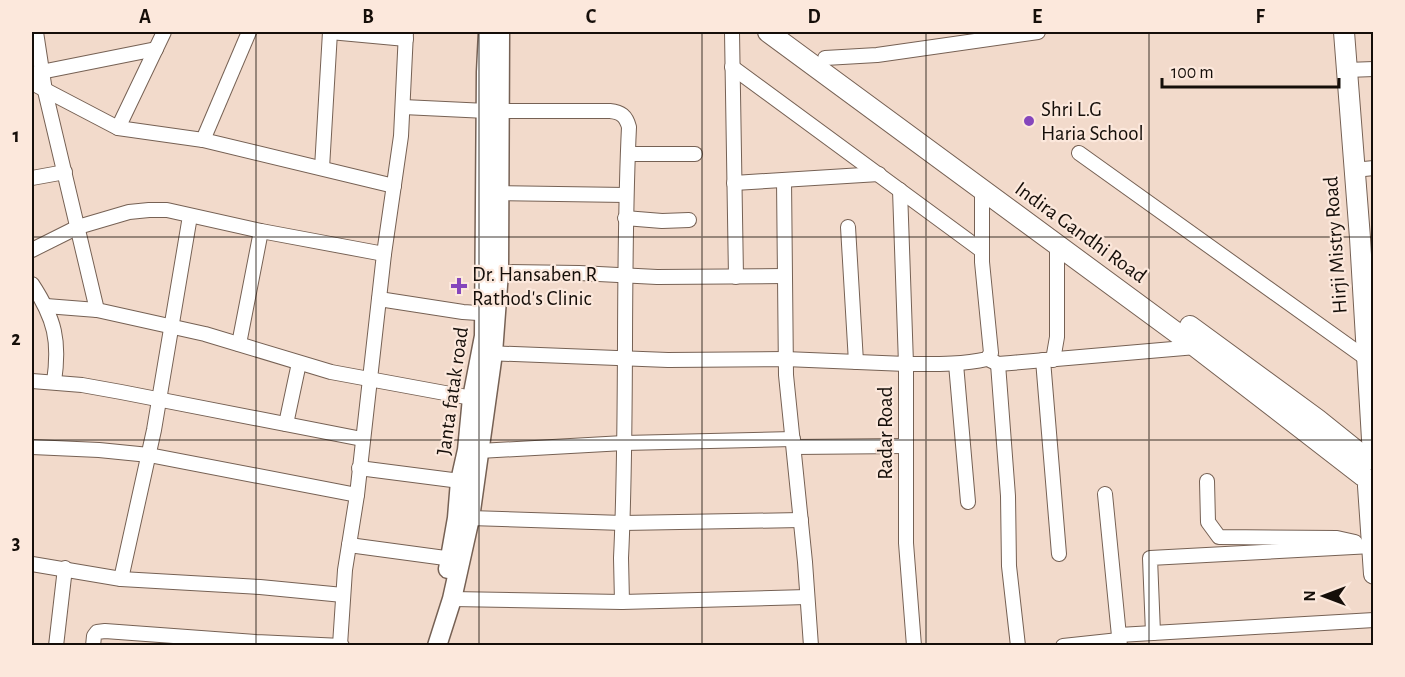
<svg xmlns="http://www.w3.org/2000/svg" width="1405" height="677" font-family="'Alegreya Sans',sans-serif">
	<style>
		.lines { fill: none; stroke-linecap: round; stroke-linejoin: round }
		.minor-casing { stroke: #766154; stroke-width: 16 }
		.tertiary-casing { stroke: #766154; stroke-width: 21 }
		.secondary-casing { stroke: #766154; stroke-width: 22 }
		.minor { stroke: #fff; stroke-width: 14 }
		.tertiary { stroke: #fff; stroke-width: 18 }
		.secondary { stroke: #fff; stroke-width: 20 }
		.grid { fill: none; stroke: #150e09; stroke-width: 1.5; stroke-opacity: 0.55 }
		.poi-dot { fill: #8546bc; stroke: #fce8dc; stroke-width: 2 }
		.labels { text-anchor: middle; stroke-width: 4.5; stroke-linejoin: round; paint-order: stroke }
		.poi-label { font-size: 21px; fill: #150e09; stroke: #fce8dc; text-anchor: start }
		.street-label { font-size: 21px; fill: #150e09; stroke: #fce8dc }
		.neatline { fill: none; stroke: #150e09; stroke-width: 2 }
		.grid-label { font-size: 20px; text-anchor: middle; font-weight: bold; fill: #150e09 }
	</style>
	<rect width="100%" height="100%" fill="#f2dacb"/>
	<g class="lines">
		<g class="minor-casing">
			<g id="minor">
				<polyline points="36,32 45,91 97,310"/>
				<polyline points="330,32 406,39"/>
				<polyline points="732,32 736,277"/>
				<polyline points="825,58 877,55 1038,32"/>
				<polyline points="732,67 981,250"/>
				<polyline points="1347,70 1374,69"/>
				<polyline points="36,73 156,49"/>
				<polyline points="32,83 118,128 203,140 394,186"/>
				<path d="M403 107 487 111H610C621 112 626 116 629 127 622 270 628 414 621 558L622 602"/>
				<polyline points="118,128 164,32"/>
				<polyline points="203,140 249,32"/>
				<polyline points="1079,153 1367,359"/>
				<polyline points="628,154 695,154"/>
				<polyline points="322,168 330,32"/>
				<polyline points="1364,169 1374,168"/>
				<polyline points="32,178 65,172"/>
				<polyline points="784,180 786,375 805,562 811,646"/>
				<polyline points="734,183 879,174"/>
				<polyline points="499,193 626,195"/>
				<polyline points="625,218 662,221 689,220"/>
				<polyline points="848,227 856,362"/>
				<polyline points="32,250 78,227 129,212 149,210 167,210 261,231 384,254"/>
				<polyline points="499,272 579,273 657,277 784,276"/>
				<path d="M32 284C55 319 60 341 54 382"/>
				<polyline points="379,299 463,312 493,314"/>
				<polyline points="46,306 97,310 205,334 331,372 472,398"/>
				<polyline points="239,344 261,231"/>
				<polyline points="486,353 668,360 785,359 906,364 900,190"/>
				<polyline points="990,360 998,364 1011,363 1196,347"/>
				<polyline points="1043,360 1059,554"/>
				<polyline points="1053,360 1057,337 1057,244"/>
				<polyline points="956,364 968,502"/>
				<polyline points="998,364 1008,496 1009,566 1018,646"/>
				<polyline points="32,381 82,385 121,392 362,439"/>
				<polyline points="286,424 299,363"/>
				<polyline points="32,447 99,450 149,455 357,495"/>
				<polyline points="794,447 905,446"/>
				<polyline points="479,451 624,443 793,439"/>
				<polyline points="359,468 460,481"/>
				<polyline points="1207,481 1208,522 1219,537 1337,538 1355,542"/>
				<polyline points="1105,494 1120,646"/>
				<polyline points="470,518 623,523 801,520"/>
				<polyline points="349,545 460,560"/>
				<polyline points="32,564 121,579 260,587 343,595"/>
				<polyline points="121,579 154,430 190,216"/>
				<polyline points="452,599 622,602 807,597"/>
				<polyline points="1153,633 1150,558 1372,546"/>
				<polyline points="1119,635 1374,620"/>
				<polyline points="340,645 345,570 357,495 384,254 401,136 406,32"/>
				<polyline points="56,646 65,568"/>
				<polyline points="93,646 94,636 97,632 105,631 256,642 342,646"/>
				<path d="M914 646 906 543V364C934 364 960 365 987 359L991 353 982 262V189"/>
				<polyline points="1063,646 1119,640"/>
			</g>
		</g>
		<g class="tertiary-casing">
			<g id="tertiary">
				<polyline points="448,569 457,518 460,481 467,450 472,398 484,336 486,72 488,32"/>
				<polyline points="437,646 452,599 470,518 493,353 499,272 500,32"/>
			</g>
		</g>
		<g class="secondary-casing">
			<g id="secondary">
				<polyline points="768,32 1196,347 1363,476"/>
				<polyline points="1344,32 1360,238 1373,456"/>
				<polyline points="1190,326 1317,419 1368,460"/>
				<polyline points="1368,486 1374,574"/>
			</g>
		</g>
		<use href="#minor" class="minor"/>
		<use href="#tertiary" class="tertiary"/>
		<use href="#secondary" class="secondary"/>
	</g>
	<path class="grid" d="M256 32V646M479 32V646M702 32V646M926 32V646M1149 32V646M32 237H1374M32 440H1374"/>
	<g class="poi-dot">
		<circle cx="1029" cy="121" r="6"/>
		<path d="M456 277h6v6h6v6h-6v6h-6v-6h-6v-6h6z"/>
	</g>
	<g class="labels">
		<g class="poi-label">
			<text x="1041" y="116">Shri L.G<tspan x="1041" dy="24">Haria School</tspan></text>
			<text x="472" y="281">Dr. Hansaben R<tspan x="472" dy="24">Rathod's Clinic</tspan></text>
		</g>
		<g class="street-label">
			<text transform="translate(1081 232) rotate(36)" y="7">Indira Gandhi Road</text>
			<text transform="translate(1335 245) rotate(-94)" y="7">Hirji Mistry Road</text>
			<text transform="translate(452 391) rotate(-82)" y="7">Janta fatak road</text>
			<text transform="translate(885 433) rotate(-90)" y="7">Radar Road</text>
		</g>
	</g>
	<rect width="1405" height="677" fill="none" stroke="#fce8dc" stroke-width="66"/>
	<g transform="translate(1324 596) rotate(270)" stroke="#fce8dc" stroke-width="4.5" paint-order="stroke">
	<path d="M0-4.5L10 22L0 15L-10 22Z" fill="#150e09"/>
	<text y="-9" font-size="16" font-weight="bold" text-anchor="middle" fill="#150e09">N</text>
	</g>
	<path d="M1162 78v9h177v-9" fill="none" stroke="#150e09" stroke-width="3"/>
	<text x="1171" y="78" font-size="18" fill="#150e09" stroke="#fce8dc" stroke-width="4.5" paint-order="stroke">100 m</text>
	<rect x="33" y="33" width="1339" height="611" class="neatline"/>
	<g class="grid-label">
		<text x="145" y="23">A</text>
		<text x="368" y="23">B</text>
		<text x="591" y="23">C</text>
		<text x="814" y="23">D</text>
		<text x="1037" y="23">E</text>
		<text x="1260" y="23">F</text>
		<text x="16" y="142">1</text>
		<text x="16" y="345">2</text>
		<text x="16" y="549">3</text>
	</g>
</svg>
